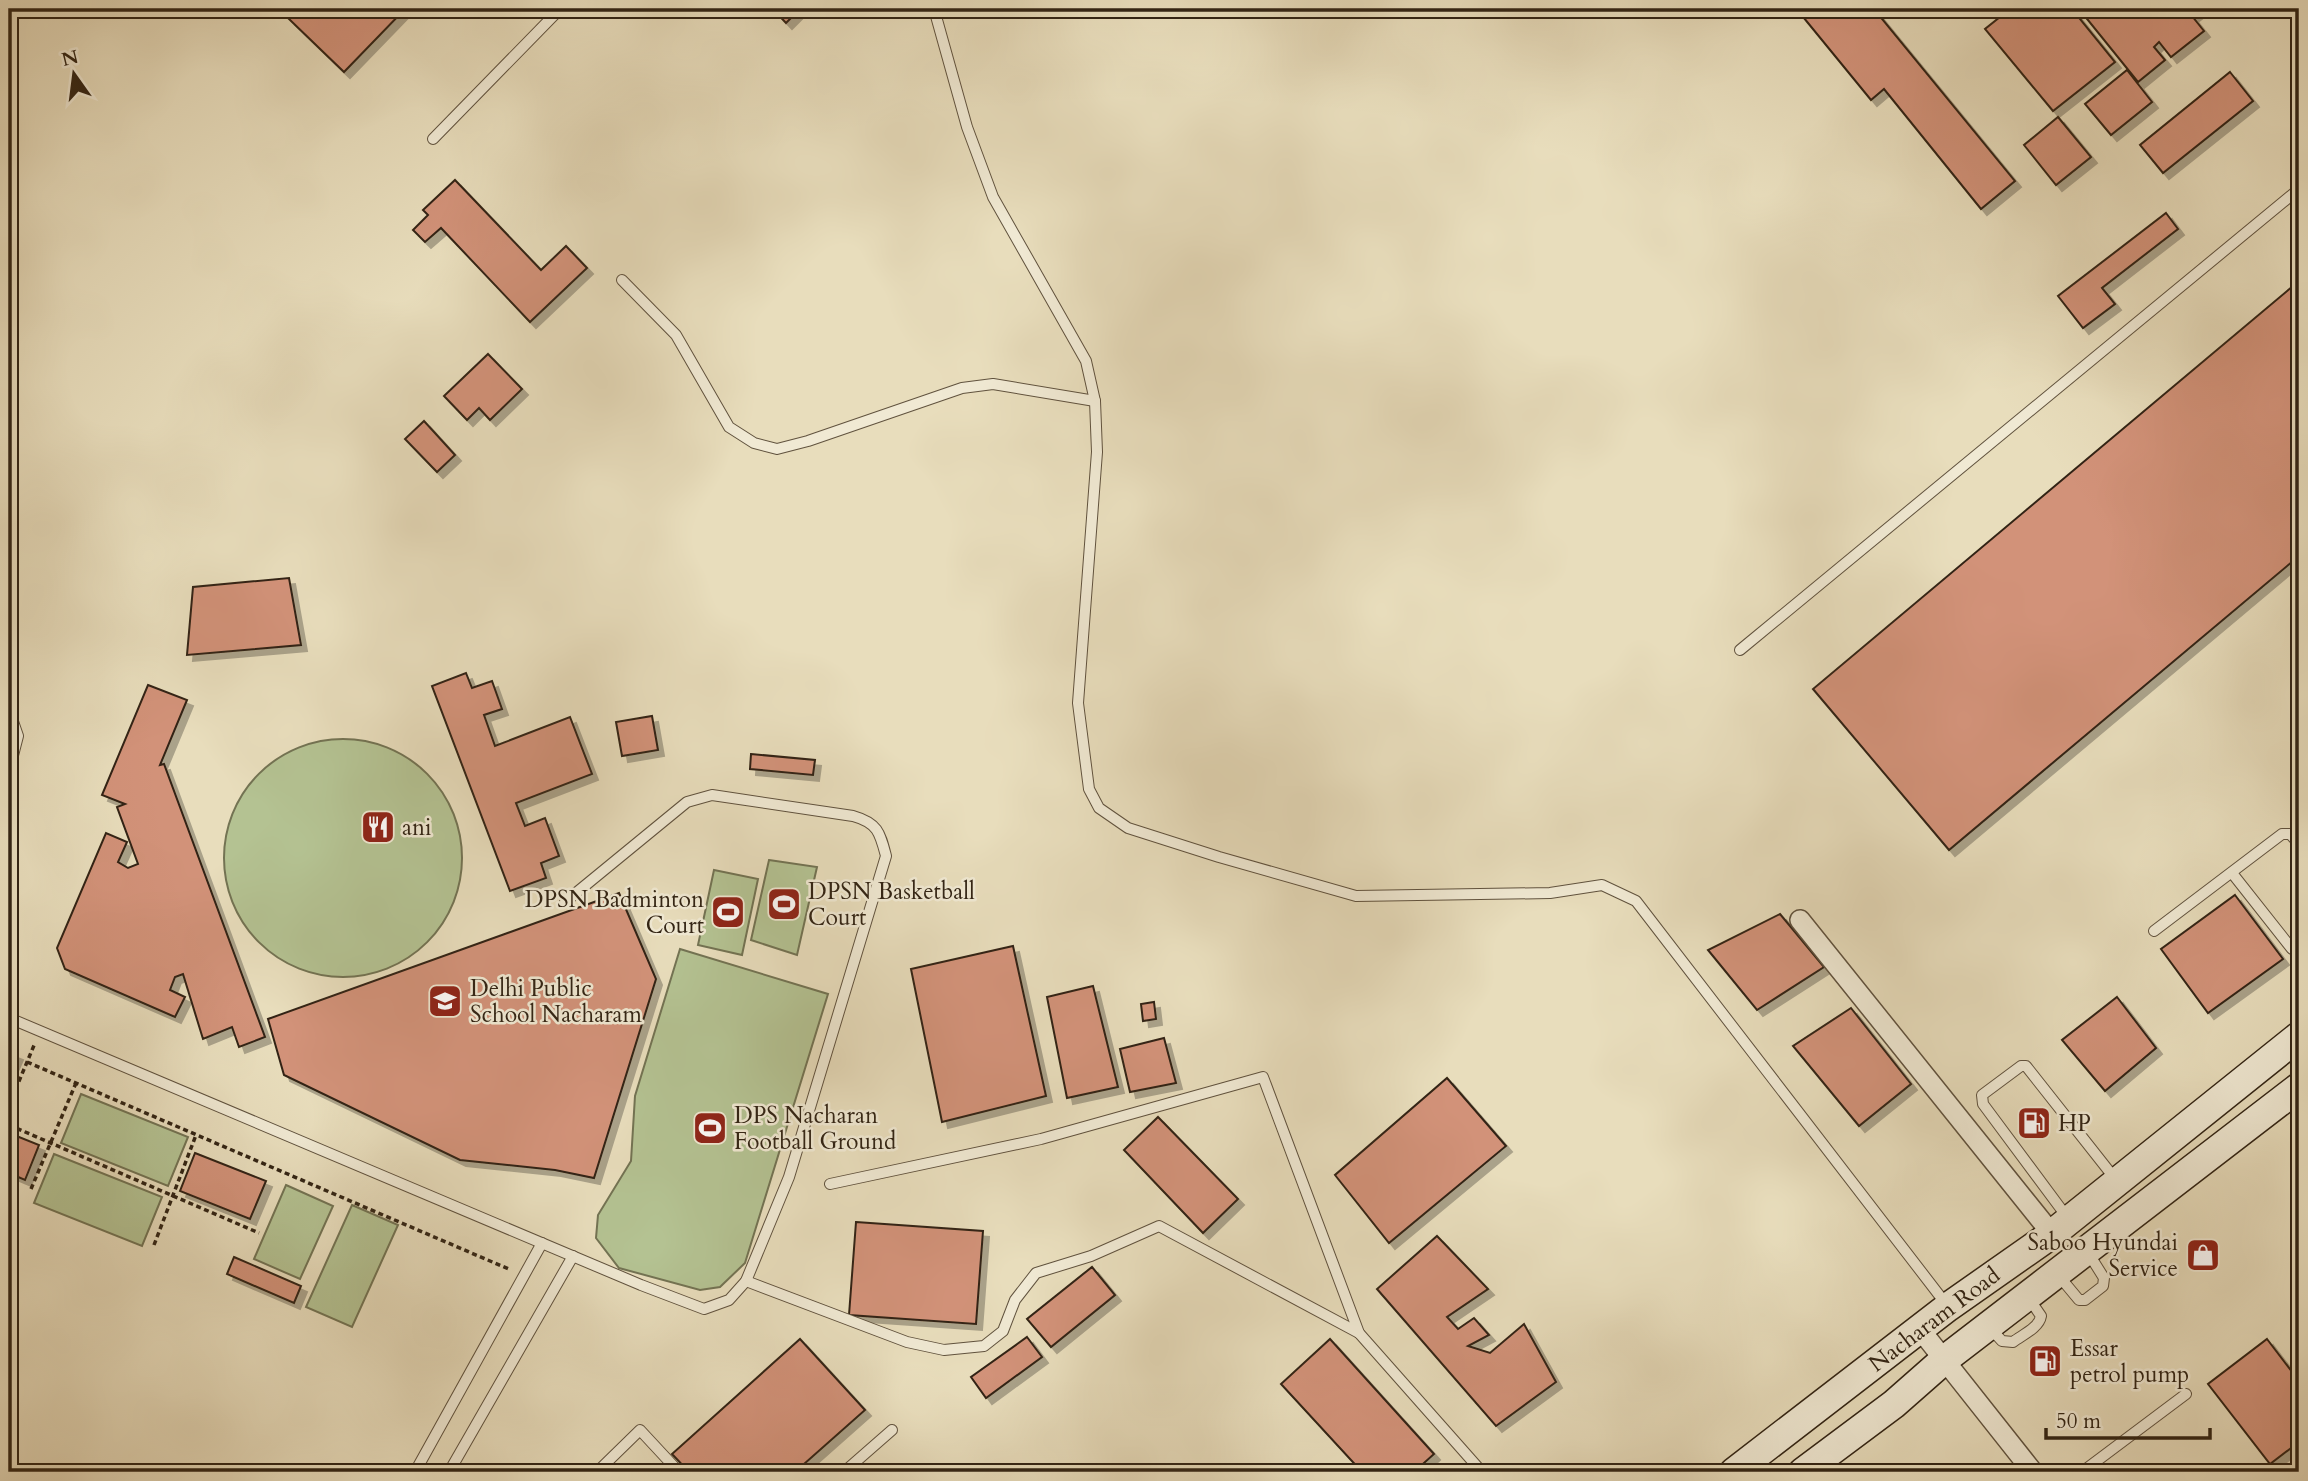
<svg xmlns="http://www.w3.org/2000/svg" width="2308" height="1481" font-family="Cardo,serif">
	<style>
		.green { fill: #b4c292; stroke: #737353; stroke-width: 2 }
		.building { fill: #d29279; stroke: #322414; stroke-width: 2; filter: url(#shadow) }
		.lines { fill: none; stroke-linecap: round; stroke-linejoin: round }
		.service-casing { stroke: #60523e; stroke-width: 12 }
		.minor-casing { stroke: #60523e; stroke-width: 22 }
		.secondary-casing { stroke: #322414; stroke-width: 31 }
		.path { stroke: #322414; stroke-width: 3.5; stroke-dasharray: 5 3.5; stroke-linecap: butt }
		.service { stroke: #f0e9d3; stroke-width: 10 }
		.minor { stroke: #f0e9d3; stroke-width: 19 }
		.secondary { stroke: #f0e9d3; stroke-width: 28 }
		.labels { text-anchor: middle; stroke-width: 5; stroke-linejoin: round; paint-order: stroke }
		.poi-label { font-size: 23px; fill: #322414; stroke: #f0e9d3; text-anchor: start }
		.street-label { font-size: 23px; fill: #322414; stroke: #f0e9d3 }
	</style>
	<defs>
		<filter id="shadow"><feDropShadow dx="6" dy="6" stdDeviation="0" flood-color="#0004"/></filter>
	</defs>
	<rect width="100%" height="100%" fill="#e8ddbc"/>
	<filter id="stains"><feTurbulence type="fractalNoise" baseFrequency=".00286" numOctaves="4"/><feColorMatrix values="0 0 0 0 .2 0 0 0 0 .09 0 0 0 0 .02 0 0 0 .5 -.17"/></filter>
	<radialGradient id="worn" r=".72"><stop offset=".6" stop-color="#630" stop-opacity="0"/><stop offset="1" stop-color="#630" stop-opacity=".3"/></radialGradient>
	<g class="green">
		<circle cx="343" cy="858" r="119"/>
		<polygon points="769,860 817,867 797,955 751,940"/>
		<polygon points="714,870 758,879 742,955 698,945"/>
		<polygon points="680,949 828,994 745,1263 720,1287 700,1290 619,1268 596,1238 598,1215 631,1161 635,1096"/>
		<polygon points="81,1094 188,1137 168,1186 61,1143"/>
		<polygon points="54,1154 162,1197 142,1246 34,1203"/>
		<polygon points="286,1185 333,1206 300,1279 254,1259"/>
		<polygon points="352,1205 398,1225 352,1327 306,1307"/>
	</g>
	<g class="building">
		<polygon points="299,9 405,9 344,72 289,19"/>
		<polygon points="773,9 800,9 786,23"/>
		<polygon points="1802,9 1874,9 2015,181 1981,209 1884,89 1871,100 1799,12"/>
		<polygon points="2010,9 2072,9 2115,62 2053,111 1985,29"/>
		<polygon points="2079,9 2201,9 2192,16 2204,31 2171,57 2159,42 2154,47 2165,60 2138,82"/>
		<polygon points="2127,70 2152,102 2111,135 2085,104"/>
		<polygon points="2230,72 2253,101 2163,173 2140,145"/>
		<polygon points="2058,117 2091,157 2056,185 2024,145"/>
		<polygon points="455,180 541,270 566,246 587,268 530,322 441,228 425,242 413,230 428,215 423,210"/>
		<polygon points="2166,213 2178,229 2102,288 2115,304 2083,328 2058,296"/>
		<polygon points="2299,281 2299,556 1949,850 1813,689"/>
		<polygon points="488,354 522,389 490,420 479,408 467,420 444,396"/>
		<polygon points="424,421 455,455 437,472 405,439"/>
		<polygon points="289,578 301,645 187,655 193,587"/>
		<polygon points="466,673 472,688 492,681 502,709 484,715 495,746 570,717 592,774 516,803 525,826 545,818 559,856 541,863 546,878 510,891 432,686"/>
		<polygon points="148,685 187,700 160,765 164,764 265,1037 239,1047 232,1027 203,1039 183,974 175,977 170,990 185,997 175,1017 65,969 57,948 106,833 127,842 118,862 128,868 138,864 117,807 125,804 102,795"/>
		<polygon points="652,716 658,750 622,756 616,722"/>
		<polygon points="751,754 815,760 813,775 750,769"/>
		<polygon points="619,893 656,979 594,1178 555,1170 460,1160 284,1075 268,1019"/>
		<polygon points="2235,895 2283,959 2208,1013 2161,949"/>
		<polygon points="1780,914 1824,967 1757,1010 1708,950"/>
		<polygon points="1013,946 1046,1096 942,1122 911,969"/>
		<polygon points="1093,986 1118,1087 1067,1098 1047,997"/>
		<polygon points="2117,997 2156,1048 2105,1091 2062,1040"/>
		<polygon points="1154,1002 1156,1019 1143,1021 1141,1004"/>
		<polygon points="1851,1008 1911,1084 1859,1126 1793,1046"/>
		<polygon points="1164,1038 1176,1083 1130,1092 1120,1049"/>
		<polygon points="9,1051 17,1054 9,1072"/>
		<polygon points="1447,1078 1506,1146 1389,1243 1335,1175"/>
		<polygon points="1158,1117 1238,1199 1203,1233 1124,1150"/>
		<polygon points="9,1133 39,1145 25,1180 9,1173"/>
		<polygon points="195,1153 266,1181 250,1219 180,1191"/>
		<polygon points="856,1222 983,1231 976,1324 849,1315"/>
		<polygon points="1437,1236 1488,1289 1447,1317 1458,1329 1474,1318 1489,1335 1468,1346 1490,1353 1524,1324 1556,1382 1496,1426 1377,1289"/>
		<polygon points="234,1257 301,1286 294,1303 227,1274"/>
		<polygon points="1092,1267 1115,1295 1051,1347 1027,1319"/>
		<polygon points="1027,1337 1042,1357 986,1398 971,1377"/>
		<polygon points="800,1339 865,1410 795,1472 689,1472 672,1454"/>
		<polygon points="1330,1339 1434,1454 1414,1472 1362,1472 1281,1384"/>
		<polygon points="2267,1339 2299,1381 2299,1442 2270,1464 2208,1384"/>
	</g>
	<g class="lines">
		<g class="service-casing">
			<g id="service">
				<polyline points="934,9 967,127 993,197 1086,361 1095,401 1097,452 1078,703 1089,789 1099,808 1128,828 1219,857 1356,896 1550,893 1602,885 1636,901 1946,1304"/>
				<polyline points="433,139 560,9"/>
				<polyline points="622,280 676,335 729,427 754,443 777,449 808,441 962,388 993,384 1095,401"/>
				<polyline points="1740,650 2299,189"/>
				<polyline points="9,710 18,736 9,771"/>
				<polyline points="2232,873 2292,949"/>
				<polyline points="2154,931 2282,834 2290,834 2299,844"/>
				<path d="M9 1018 641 1285 704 1309 729 1300 746 1281 789 1177 886 856C880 833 878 823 853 816L712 795 687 802 565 902"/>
				<polyline points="830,1184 1041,1139 1263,1077 1359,1333 1482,1472"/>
				<polyline points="2067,1217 1983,1104 1982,1095 2021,1066 2026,1066 2116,1180"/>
				<polyline points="2059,1276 2079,1300 2085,1300 2103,1286 2104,1278 2087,1251"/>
				<polyline points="746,1281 907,1342 944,1350 984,1346 1003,1331 1015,1300 1036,1273 1091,1256 1159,1226 1359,1333"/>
				<path d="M1991 1329 2002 1341 2013 1342C2022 1335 2039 1328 2041 1316L2028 1297"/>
				<polyline points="415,1472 542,1243"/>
				<polyline points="449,1472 573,1256"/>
				<polyline points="597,1472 640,1430 679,1472"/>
				<polyline points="844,1472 892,1430"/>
				<polyline points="2082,1472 2186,1394"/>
			</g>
		</g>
		<g class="minor-casing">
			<g id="minor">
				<polyline points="1800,920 2052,1234"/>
				<polyline points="1919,1328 2033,1472"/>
			</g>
		</g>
		<g class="secondary-casing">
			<g id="secondary">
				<polyline points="1734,1472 1948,1307 2052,1234 2299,1036"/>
				<polyline points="1803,1472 1894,1404 1944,1360 2299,1087"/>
			</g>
		</g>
		<g class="path">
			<polyline points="27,1062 511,1270"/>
			<polyline points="9,1105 35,1043"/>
			<polyline points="9,1125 259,1233"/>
			<polyline points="31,1189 76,1083"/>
			<polyline points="154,1245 196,1135"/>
		</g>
		<use href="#service" class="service"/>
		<use href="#minor" class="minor"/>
		<use href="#secondary" class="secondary"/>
	</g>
	<defs>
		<g id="restaurant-square" transform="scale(1.75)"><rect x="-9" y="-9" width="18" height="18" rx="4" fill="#8f2418" stroke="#f0e9d3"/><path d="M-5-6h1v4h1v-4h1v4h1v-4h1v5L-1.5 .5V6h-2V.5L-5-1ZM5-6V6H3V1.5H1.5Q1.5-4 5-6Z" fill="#fff"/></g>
		<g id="stadium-square" transform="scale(1.75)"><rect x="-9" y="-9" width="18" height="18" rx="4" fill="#8f2418" stroke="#f0e9d3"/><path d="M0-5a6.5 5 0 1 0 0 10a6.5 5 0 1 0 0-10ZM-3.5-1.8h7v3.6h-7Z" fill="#fff"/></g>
		<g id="school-square" transform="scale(1.75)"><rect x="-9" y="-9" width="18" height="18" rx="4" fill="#8f2418" stroke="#f0e9d3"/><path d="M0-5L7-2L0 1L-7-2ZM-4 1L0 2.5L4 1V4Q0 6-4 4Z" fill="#fff"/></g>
		<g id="fuel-square" transform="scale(1.75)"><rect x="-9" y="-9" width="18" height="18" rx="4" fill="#8f2418" stroke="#f0e9d3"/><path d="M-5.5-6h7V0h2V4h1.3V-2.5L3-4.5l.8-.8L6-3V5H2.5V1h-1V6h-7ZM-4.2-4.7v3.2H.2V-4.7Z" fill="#fff"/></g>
		<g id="shop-square" transform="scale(1.75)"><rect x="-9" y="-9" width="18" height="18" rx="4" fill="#8f2418" stroke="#f0e9d3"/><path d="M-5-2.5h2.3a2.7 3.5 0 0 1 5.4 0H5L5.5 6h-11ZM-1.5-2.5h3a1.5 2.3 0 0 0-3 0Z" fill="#fff"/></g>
	</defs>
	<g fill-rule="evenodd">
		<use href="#restaurant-square" x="378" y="827"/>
		<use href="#stadium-square" x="784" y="904"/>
		<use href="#stadium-square" x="728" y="912"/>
		<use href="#school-square" x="445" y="1001"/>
		<use href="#fuel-square" x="2034" y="1123"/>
		<use href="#stadium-square" x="710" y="1128"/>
		<use href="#shop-square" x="2203" y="1255"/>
		<use href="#fuel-square" x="2045" y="1361"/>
	</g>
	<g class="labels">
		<g class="poi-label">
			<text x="402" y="835">ani</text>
			<text x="808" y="899">DPSN Basketball<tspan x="808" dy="26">Court</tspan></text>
			<text x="704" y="907" text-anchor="end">DPSN Badminton<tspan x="704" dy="26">Court</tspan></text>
			<text x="470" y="996">Delhi Public<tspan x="470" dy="26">School Nacharam</tspan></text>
			<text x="734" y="1123">DPS Nacharan<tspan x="734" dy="26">Football Ground</tspan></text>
			<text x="2058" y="1131">HP</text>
			<text x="2178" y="1250" text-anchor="end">Saboo Hyundai<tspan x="2178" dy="26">Service</tspan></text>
			<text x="2070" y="1356">Essar<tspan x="2070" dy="26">petrol pump</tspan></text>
		</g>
		<g class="street-label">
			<text transform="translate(1934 1319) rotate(-37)" y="8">Nacharam Road</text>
		</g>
	</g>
	<rect width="2308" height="1481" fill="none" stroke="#e8ddbc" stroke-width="35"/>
	<rect x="10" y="10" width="2287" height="1460" fill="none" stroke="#322414" stroke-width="3.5"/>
	<rect x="18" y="18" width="2273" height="1446" fill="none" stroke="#322414" stroke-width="2"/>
	<g transform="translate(74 74) rotate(346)" stroke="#f0e9d3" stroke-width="5" paint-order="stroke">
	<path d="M0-5L12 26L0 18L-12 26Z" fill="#322414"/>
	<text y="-10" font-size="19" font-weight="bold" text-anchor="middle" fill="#322414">N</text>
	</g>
	<path d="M2046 1428v10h164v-10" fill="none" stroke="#322414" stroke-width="3.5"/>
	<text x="2056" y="1428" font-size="21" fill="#322414" stroke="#f0e9d3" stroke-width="5" paint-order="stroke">50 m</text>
	<rect width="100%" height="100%" filter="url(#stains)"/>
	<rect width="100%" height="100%" fill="url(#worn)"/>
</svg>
